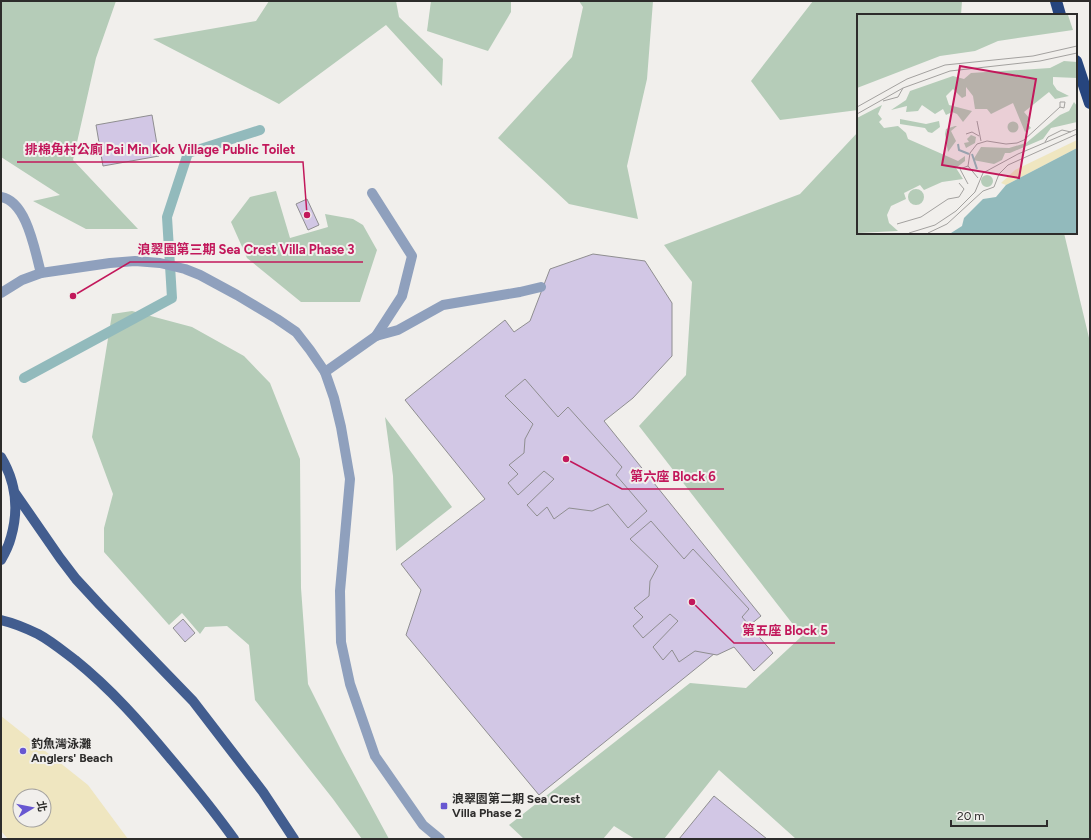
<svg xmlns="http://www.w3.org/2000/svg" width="1091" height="840" font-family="Figtree,'Noto Sans TC',sans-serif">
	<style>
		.green { fill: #b5ccb8 }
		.sand { fill: #efe6c0; fill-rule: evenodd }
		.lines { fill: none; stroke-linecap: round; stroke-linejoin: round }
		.stream { stroke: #92babc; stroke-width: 10 }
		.building { fill: #d2c7e5; stroke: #8f8e90 }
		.lane { stroke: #8fa0bd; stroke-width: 10 }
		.street { stroke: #8fa0bd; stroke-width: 10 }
		.primary { stroke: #425d8f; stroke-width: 10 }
		.highway { stroke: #26457e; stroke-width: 12 }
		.poi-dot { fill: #6857d1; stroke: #f1efec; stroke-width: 1.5 }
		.labels { text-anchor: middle; stroke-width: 4; stroke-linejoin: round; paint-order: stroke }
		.poi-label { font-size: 12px; font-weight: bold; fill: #2d2c2b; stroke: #f1efec; text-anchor: start }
		.inset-river { fill: none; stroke: #92babc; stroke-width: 2 }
		.inset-road { fill: none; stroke: #a3a19f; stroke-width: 1 }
		.view { fill: #c2185b; fill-opacity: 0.15; stroke: #c2185b; stroke-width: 2 }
		.inset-edge { fill: none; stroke: #2d2c2b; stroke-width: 2 }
		.leader { fill: none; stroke: #c2185b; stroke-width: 1.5 }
		.callout-dot { fill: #c2185b; stroke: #f1efec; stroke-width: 1.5 }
		.callout-label { font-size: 13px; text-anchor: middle; font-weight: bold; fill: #c2185b; stroke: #f1efec; stroke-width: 4; stroke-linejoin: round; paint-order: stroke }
	</style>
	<rect width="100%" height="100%" fill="#f1efec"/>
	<g class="green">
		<polygon points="1,1 116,1 96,58 73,160 138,229 86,229 33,201 60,195 1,157"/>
		<polygon points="269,1 396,1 399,17 443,59 442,86 386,25 279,104 153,39 256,21"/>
		<polygon points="431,1 511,1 511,12 488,51 427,31"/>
		<polygon points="579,1 653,1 647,79 627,166 638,219 569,204 498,138 572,57 583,7"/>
		<polygon points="813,1 962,1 961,15 858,15 858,110 780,120 751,81"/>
		<polygon points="858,132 858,233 1064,233 1090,342 1090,839 796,839 719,770 664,839 635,839 614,826 603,839 524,839 509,825 690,683 746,688 802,636 639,426 686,375 692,282 664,245 800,194"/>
		<polygon points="276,191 290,238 328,227 325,214 353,219 363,225 377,250 360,302 301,302 247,258 231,222 250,197"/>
		<polygon points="132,311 192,327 244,356 270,383 300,459 301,588 308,684 342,752 389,839 362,839 333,799 255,700 249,645 227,626 205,627 200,634 182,613 169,625 104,552 104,528 113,494 92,437 112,314"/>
		<polygon points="385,417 452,507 396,551 393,476"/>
	</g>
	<path class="sand" d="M1 716 88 785 128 839H8L1 831ZM20 796H44V820H20Z"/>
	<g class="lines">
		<polyline class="stream" points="24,378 172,298 167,217 188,153 260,130"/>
	</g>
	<g class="building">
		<polygon points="152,115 159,156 103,166 96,125"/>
		<polygon points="307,199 319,225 308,230 296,204"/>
		<polygon points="593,254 645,261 672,303 672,356 633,398 604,421 761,616 539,795 406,635 421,590 401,564 485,499 405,400 505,320 514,332 530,321 550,269"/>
		<polygon points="525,379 558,417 568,407 622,467 616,475 647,511 628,528 608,504 592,511 569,508 554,519 547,507 537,516 527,505 554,479 544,471 518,495 508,483 518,474 509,465 524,453 525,439 533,424 505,396"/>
		<polygon points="651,521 684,559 693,549 749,609 742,617 773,653 754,671 734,647 717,655 695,651 679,662 672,650 663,660 653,647 678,621 670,614 643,638 633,626 643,617 634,608 649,596 650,581 658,566 630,539"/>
		<polygon points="183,619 195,633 185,642 173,628"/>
		<polygon points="714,796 767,839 679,839"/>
	</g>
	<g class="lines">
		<g class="lane">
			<polyline points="372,193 412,256 402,296 376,336"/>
			<path d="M1 197C27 201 35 252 41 273"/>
			<polyline points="325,372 376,336 398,330 443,305 520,292 541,287"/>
		</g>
		<polyline class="street" points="1,293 22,280 41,273 110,263 135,261 160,263 185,269 200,275 237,295 277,319 296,332 310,350 325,372 334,398 341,427 350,479 340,591 341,642 350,684 375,756 423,825 440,839"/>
		<g class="primary">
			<path d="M1 457C16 482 19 509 11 537 9 545 5 553 1 560"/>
			<polyline points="15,493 60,558 76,579 100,605 193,701 263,792 294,839"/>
			<path d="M1 620C14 623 26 628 38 634 51 641 63 651 75 660 111 689 141 723 170 758 192 784 214 811 234 839"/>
		</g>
		<g class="highway">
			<polyline points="1056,1 1060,15"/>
			<polyline points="1076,61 1090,103"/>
		</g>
	</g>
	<g class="poi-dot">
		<circle cx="23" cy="751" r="4"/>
		<rect x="440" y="802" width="8" height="8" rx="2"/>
	</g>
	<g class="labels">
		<g class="poi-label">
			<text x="31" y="748">釣魚灣泳灘<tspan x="31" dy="14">Anglers' Beach</tspan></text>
			<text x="452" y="803">浪翠園第二期 Sea Crest<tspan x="452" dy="14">Villa Phase 2</tspan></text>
		</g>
	</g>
	<g transform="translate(857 14)">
		<rect width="220" height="220" fill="#f1efec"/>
		<path d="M0 1H211L216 16 141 27 118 37 83 42 0 74ZM207 47 220 48V64L196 63V70L200 76 212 82 198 85 192 78 167 98 173 105 170 109 174 114 168 118 156 89 134 100 130 95H118L116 82 109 73V82L105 84 96 75 89 82 92 91 115 97 106 108 100 100 95 98 89 101 86 95 78 100 65 91 61 97 49 98 50 92 34 96 49 86 53 77 96 62 107 65 114 59 193 54ZM217 88 220 92V108L194 114 186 125 153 139H148L145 146 137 150 116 146 124 133 152 134 169 129 203 101 212 97ZM25 91 21 100 25 105 22 108 27 114 41 112 49 119 51 125 101 147 108 142V147L99 154 106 165 85 168 67 176 63 171 47 179 49 185 34 192 30 201 32 209 41 217 0 219V104ZM43 105 69 110 82 107 83 113 75 119 71 118 68 114 43 110ZM150.5 113a5.5 5.5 0 1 1 11 0a5.5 5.5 0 1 1-11 0ZM98 112H100L94 117 99 127 91 138 88 120 89 115ZM114 121 119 123 118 129 109 134 107 129 112 128 110 125ZM124 167a6 6 0 1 1 12 0a6 6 0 1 1-12 0ZM51 183a8 8 0 1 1 16 0a8 8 0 1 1-16 0Z" fill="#b5ccb8"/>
		<path d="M220 126V134L149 171 144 169 158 156Z" fill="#efe6c0"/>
		<path d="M220 134V219H94L105 212 107 204 126 185 139 183 149 171Z" fill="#92babc"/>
		<path class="inset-river" d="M101 130 102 136 112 140M115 140 120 155"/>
		<path class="inset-road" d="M26 87 41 83 46 74M0 93 50 65 88 51 176 42 220 32M0 100 46 74 93 57 183 47 220 39M120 107 124 127M109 120 115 118 122 122M188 128 191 123 205 116 214 118M121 164 111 152 113 139 120 130 130 127 149 130 160 129 167 126 203 93V88H208L207 94 203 93M111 170 103 155 111 152M40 210 64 203 91 185 102 183 107 175 102 169M52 219 78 211 99 197 118 178 126 159 161 140 220 115M71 219 90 210 126 177 137 173 142 160 151 151 220 120"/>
		<path class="view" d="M103 52 179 65 162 164 85 151Z"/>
		<rect width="220" height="220" class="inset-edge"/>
	</g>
	<path class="leader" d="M307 215L303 162H17M73 296L130 262H363M566 459L622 489H724M692 602L734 643H835"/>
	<g class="callout-dot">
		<circle cx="307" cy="215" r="4"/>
		<circle cx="73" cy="296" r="4"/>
		<circle cx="566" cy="459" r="4"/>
		<circle cx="692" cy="602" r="4"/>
	</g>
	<g class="callout-label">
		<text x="160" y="154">排棉角村公廁 Pai Min Kok Village Public Toilet</text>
		<text x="246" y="254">浪翠園第三期 Sea Crest Villa Phase 3</text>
		<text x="673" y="481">第六座 Block 6</text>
		<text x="785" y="635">第五座 Block 5</text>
	</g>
	<rect width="1091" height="840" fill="none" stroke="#2d2c2b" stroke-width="4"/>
	<g transform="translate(32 808) rotate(80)"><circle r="19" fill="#f1efec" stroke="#a3a19f"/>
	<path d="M0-3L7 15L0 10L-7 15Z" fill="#6857d1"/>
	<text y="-6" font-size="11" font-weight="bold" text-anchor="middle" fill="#2d2c2b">北</text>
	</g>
	<path d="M951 820v6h96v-6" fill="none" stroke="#2d2c2b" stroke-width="2"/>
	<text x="957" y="820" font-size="12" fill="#2d2c2b" stroke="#f1efec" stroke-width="3" paint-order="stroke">20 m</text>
</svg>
